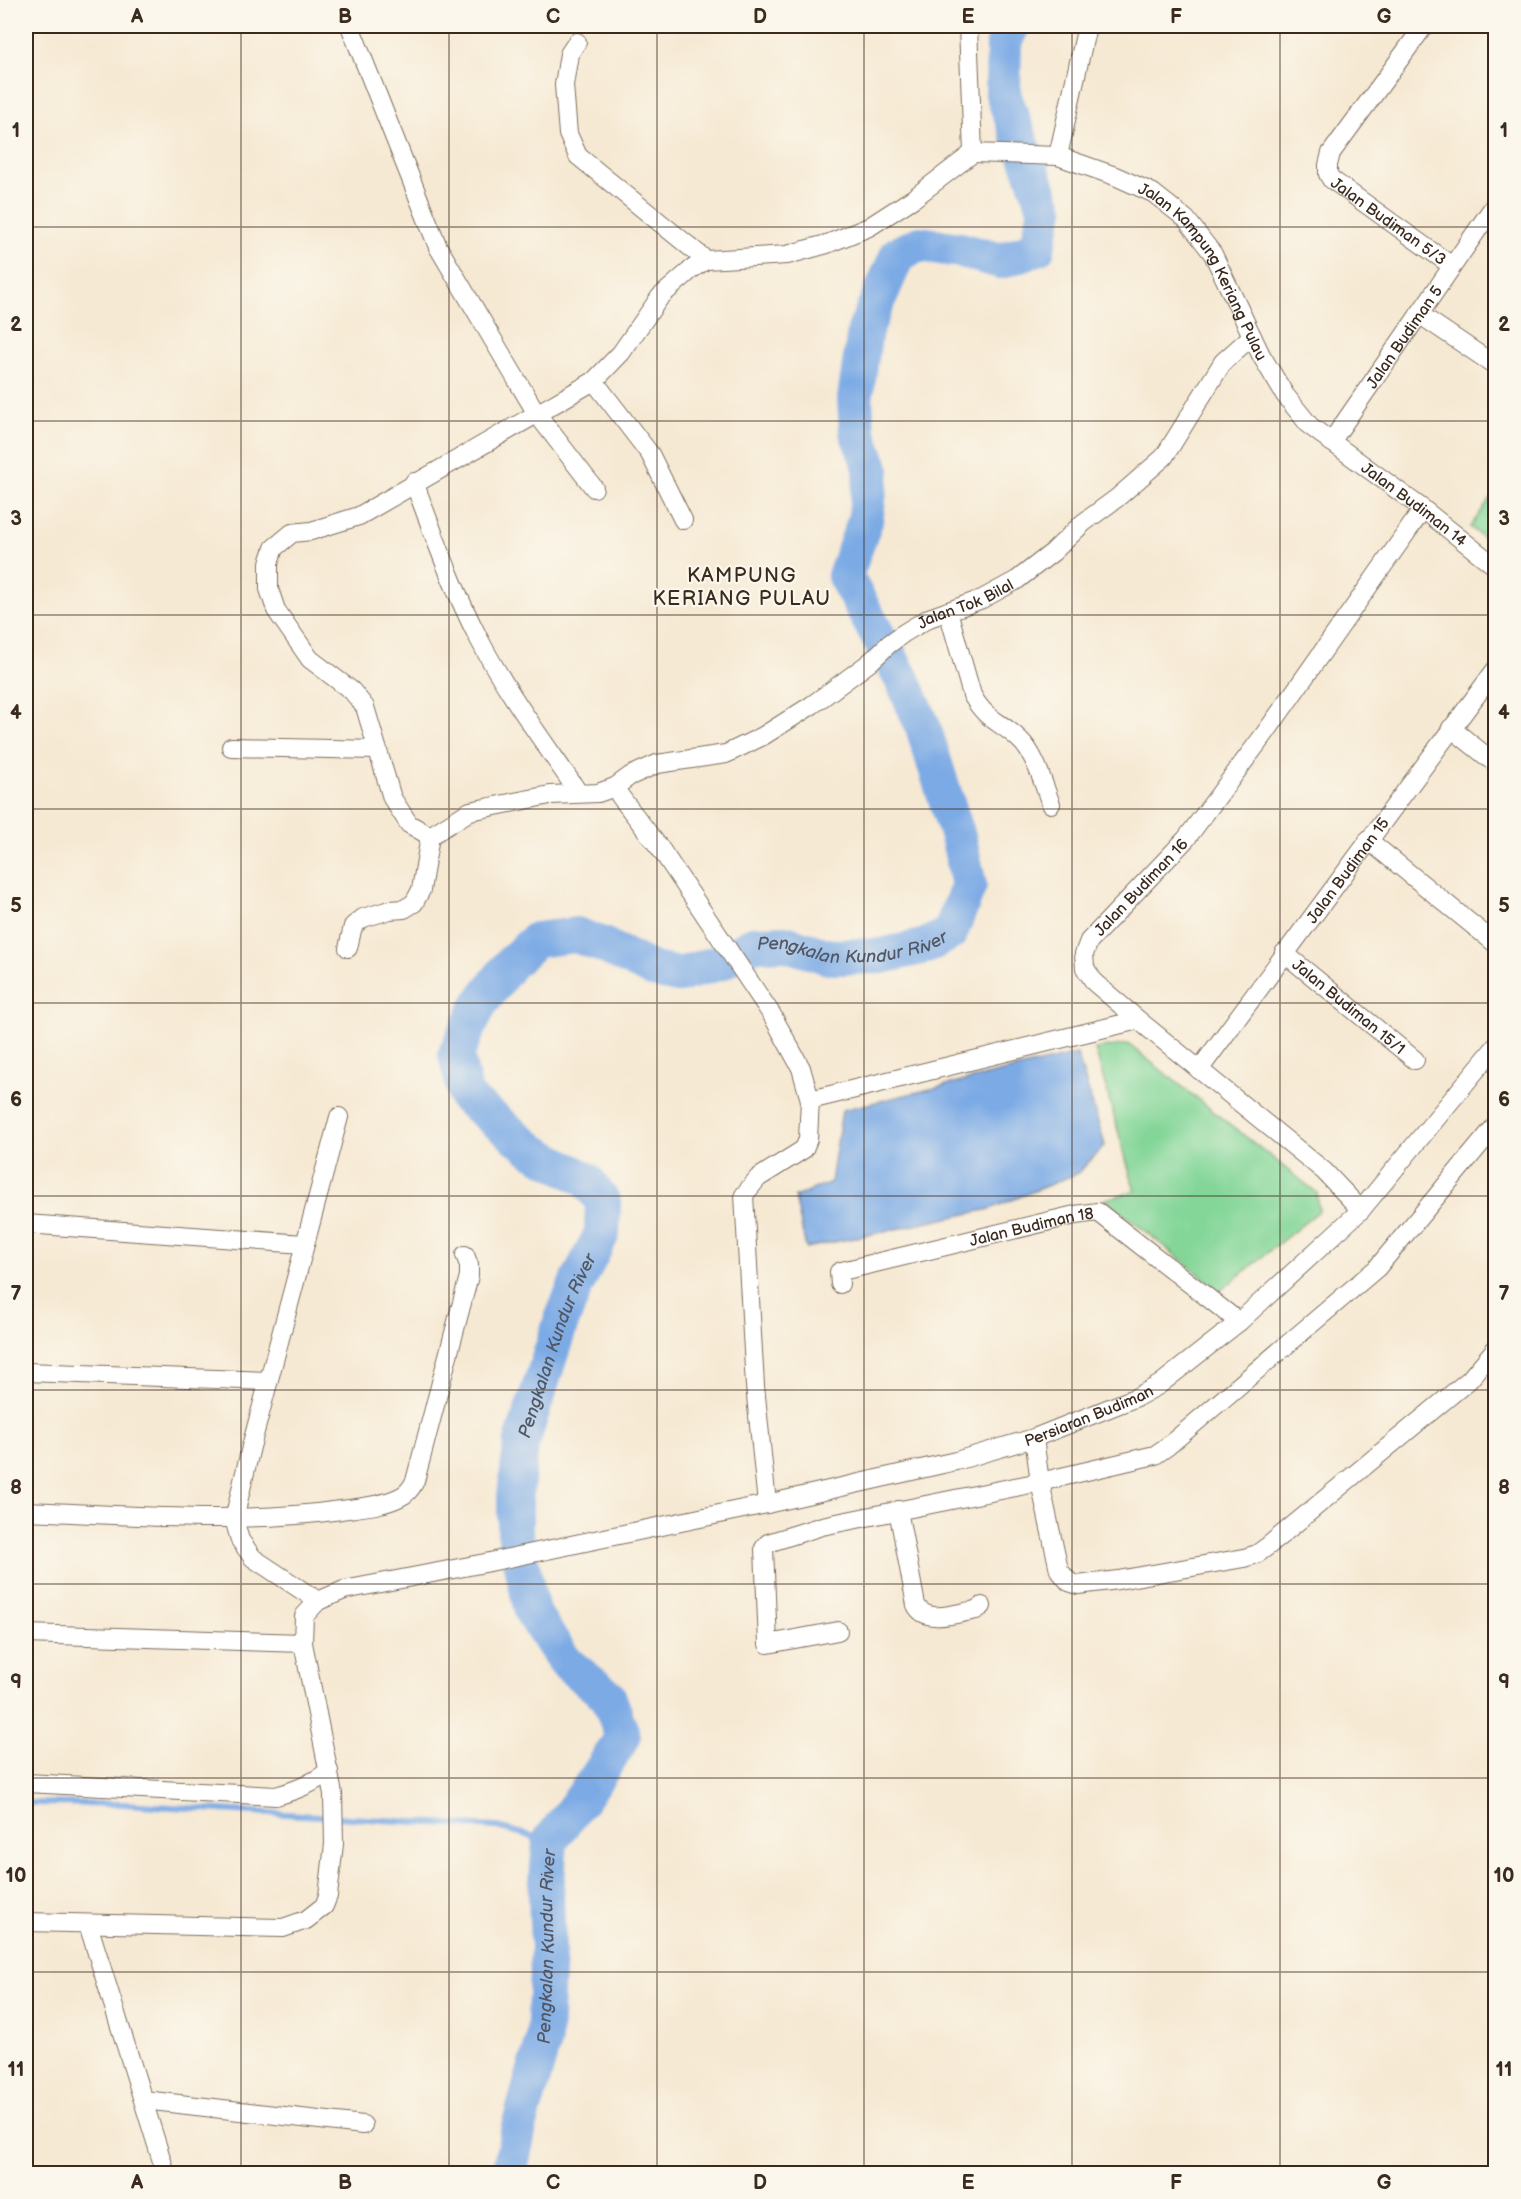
<svg xmlns="http://www.w3.org/2000/svg" width="1521" height="2199" font-family="'Balsamiq Sans',sans-serif">
	<style>
		.green { fill: #83d698; stroke: #5f805b; stroke-width: 1.5 }
		.water { fill: #7baae5; stroke: #5b6a82; stroke-width: 1.5 }
		.lines { fill: none; stroke-linecap: round; stroke-linejoin: round }
		.stream { stroke: #7baae5; stroke-width: 6 }
		.river { stroke: #7baae5; stroke-width: 36 }
		.minor-casing { stroke: #7c6d5d; stroke-width: 20 }
		.minor { stroke: #fff; stroke-width: 18 }
		.grid { fill: none; stroke: #3b2a1e; stroke-width: 1.5; stroke-opacity: 0.55 }
		.labels { text-anchor: middle; stroke-width: 4.5; stroke-linejoin: round; paint-order: stroke }
		.street-label { font-size: 16px; fill: #3b2a1e; stroke: #fbf7ec }
		.water-label { font-size: 18px; font-style: italic; fill: #515764; stroke: #fbf7ec }
		.quarter-label { font-size: 20px; letter-spacing: 1.5px; fill: #3b2a1e; stroke: #fbf7ec }
		.neatline { fill: none; stroke: #3b2a1e; stroke-width: 2 }
		.grid-label { font-size: 20px; text-anchor: middle; font-weight: bold; fill: #3b2a1e }
	</style>
	<rect width="100%" height="100%" fill="#fbf7ec"/>
	<filter id="ink" filterUnits="userSpaceOnUse"><feTurbulence type="fractalNoise" baseFrequency=".0167" numOctaves="2"/><feDisplacementMap in="SourceGraphic" scale="12" xChannelSelector="R" yChannelSelector="G"/><feConvolveMatrix kernelMatrix="1 2 1 2 8 2 1 2 1" color-interpolation-filters="sRGB"/></filter>
	<filter id="wash" filterUnits="userSpaceOnUse"><feTurbulence type="fractalNoise" baseFrequency=".008" numOctaves="4" result="noise"/><feDisplacementMap in="SourceGraphic" scale="24" xChannelSelector="R" yChannelSelector="G"/><feGaussianBlur stdDeviation="1.35" result="paint"/><feColorMatrix in="noise" values="0 0 0 0 0 0 0 0 0 0 0 0 0 0 0 0 0 1.4 0 .05"/><feComposite in="paint" operator="in"/></filter>
	<g filter="url(#wash)">
		<rect width="100%" height="100%" fill="#f6e9d3"/>
		<g class="green">
			<polygon points="1495,492 1495,547 1470,527"/>
			<polygon points="1128,1044 1317,1193 1319,1211 1220,1291 1105,1199 1135,1191 1095,1049"/>
		</g>
		<polygon class="water" points="1077,1054 1105,1145 1078,1173 990,1209 806,1248 795,1197 831,1182 842,1110"/>
		<g class="lines">
			<polyline class="stream" points="26,1803 123,1804 497,1827 550,1841"/>
			<path class="river" id="s1" d="M509 2174 519 2127 544 2039 548 1948 546 1895 550 1841 593 1783 623 1737 608 1696 566 1663 532 1612 515 1532V1496L521 1445 561 1322 575 1287 602 1233 603 1202 587 1180 535 1152 466 1097 456 1054 479 1005 511 963 536 940 576 935 603 945 653 970 679 975 721 962 753 944 784 943 829 957 882 956 926 946 950 933 969 885 959 840 923 727 904 683 845 576 865 521 872 470 857 432 855 399 865 330 898 254 920 244 960 250 1001 261 1037 248 1046 210 1003 94 1004 42 1012 26"/>
		</g>
	</g>
	<g filter="url(#ink)">
		<g class="lines">
			<g class="minor-casing">
				<g id="minor">
					<polyline points="350,26 438,247 537,414 594,488"/>
					<path id="s2" d="M968 26 973 153 1058 156 1115 176 1153 193 1186 219 1213 254 1261 355 1285 395 1310 426 1423 509 1496 567"/>
					<path id="s3" d="M1424 26 1331 153 1328 165V174L1331 179 1452 266"/>
					<polyline points="577,42 569,54 564,85 568,134 578,156 706,260"/>
					<path id="s4" d="M973 153 914 198 869 227 827 244 787 255 706 260 692 269 660 297 621 353 594 381 359 516 311 531 292 533 274 548 269 563V589L276 610 310 659 352 691 365 707 392 798 409 824 430 836 470 811 550 795 598 793 615 787 630 776 657 764 726 754 763 736 812 705 869 663 889 644 904 633 929 618 982 599 1017 580 1053 552 1083 523 1117 498 1164 457 1223 362 1252 336"/>
					<polyline points="1058,156 1087,26"/>
					<polyline points="1419,314 1496,366"/>
					<polyline points="594,381 650,454 683,520"/>
					<path id="s5" d="M1331 442 1496 203"/>
					<path d="M414 482C434 535 453 589 479 639 507 693 544 742 578 792"/>
					<path d="M948 611 972 695C987 722 1001 721 1020 740 1036 755 1043 784 1051 804"/>
					<polyline points="1451,728 1496,764"/>
					<polyline points="231,747 378,750"/>
					<polyline points="615,787 620,796 662,851 772,1015 801,1068 810,1100 808,1139 804,1149 758,1178 744,1195 755,1386 767,1504"/>
					<polyline points="1368,840 1496,944"/>
					<polyline points="348,948 353,926 363,918 390,910 404,909 414,903 421,890 430,836"/>
					<path id="s6" d="M1284 953 1415 1060"/>
					<path id="s7" d="M1199 1070 1496 669"/>
					<polyline points="810,1100 1138,1020"/>
					<path id="s8" d="M1361 1210 1324 1171 1142 1023 1095 983 1085 968 1084 954 1089 941 1186 839 1266 732 1423 509"/>
					<polyline points="26,1224 304,1244"/>
					<path id="s9" d="M840 1284 839 1272 842 1271 1075 1215 1098 1212 1239 1322"/>
					<polyline points="26,1372 269,1381"/>
					<polyline points="1034,1438 1040,1482 1059,1570 1069,1582 1078,1585 1118,1580 1244,1558 1257,1554 1268,1546 1469,1380 1496,1348"/>
					<path d="M898 1510 916 1605C926 1625 957 1613 976 1610L982 1606"/>
					<path d="M26 1511C131 1515 237 1525 341 1510 361 1507 382 1506 400 1497 407 1494 411 1489 415 1481L469 1276V1265L465 1255"/>
					<polyline points="318,1601 253,1558 240,1540 234,1519 251,1447 339,1117"/>
					<polyline points="838,1631 768,1644 764,1548 768,1543 822,1526 1040,1482 1155,1455 1168,1446 1377,1268 1496,1125"/>
					<polyline points="26,1634 303,1643"/>
					<path d="M26 1783 276 1796C297 1790 312 1784 329 1771"/>
					<path id="s10" d="M26 1922 283 1928 306 1920 324 1906 328 1896 334 1844 333 1794 303 1643 304 1616 318 1601 344 1590 485 1563 767 1504 956 1461 1034 1438 1137 1397 1159 1385 1239 1322 1361 1210 1496 1046"/>
					<polyline points="88,1924 166,2174"/>
					<polyline points="144,2100 363,2125"/>
				</g>
			</g>
			<use href="#minor" class="minor"/>
		</g>
	</g>
	<path class="grid" d="M241 26V2174M449 26V2174M657 26V2174M864 26V2174M1072 26V2174M1280 26V2174M26 227H1496M26 421H1496M26 615H1496M26 809H1496M26 1003H1496M26 1196H1496M26 1390H1496M26 1584H1496M26 1778H1496M26 1972H1496"/>
	<g class="labels">
		<g class="street-label">
			<text dy="6" stroke="none"><textPath href="#s3" startOffset="256">Jalan Budiman 5/3</textPath></text>
			<text dy="6" stroke="none"><textPath href="#s2" startOffset="408">Jalan Kampung Keriang Pulau</textPath></text>
			<text dy="6" stroke="none"><textPath href="#s5" startOffset="128">Jalan Budiman 5</textPath></text>
			<text dy="6" stroke="none"><textPath href="#s2" startOffset="729">Jalan Budiman 14</textPath></text>
			<text dy="6" stroke="none"><textPath href="#s4" startOffset="1770">Jalan Tok Bilal</textPath></text>
			<text dy="6" stroke="none"><textPath href="#s7" startOffset="249">Jalan Budiman 15</textPath></text>
			<text dy="6" stroke="none"><textPath href="#s8" startOffset="471">Jalan Budiman 16</textPath></text>
			<text dy="6" stroke="none"><textPath href="#s6" startOffset="84">Jalan Budiman 15/1</textPath></text>
			<text dy="6" stroke="none"><textPath href="#s9" startOffset="210">Jalan Budiman 18</textPath></text>
			<text dy="6" stroke="none"><textPath href="#s10" startOffset="1413">Persiaran Budiman</textPath></text>
		</g>
		<g class="water-label">
			<text dy="6" stroke="none"><textPath href="#s1" startOffset="1744">Pengkalan Kundur River</textPath></text>
			<text dy="6" stroke="none"><textPath href="#s1" startOffset="898">Pengkalan Kundur River</textPath></text>
			<text dy="6" stroke="none"><textPath href="#s1" startOffset="232">Pengkalan Kundur River</textPath></text>
		</g>
		<g class="quarter-label">
			<text x="742" y="582">KAMPUNG<tspan x="742" dy="23">KERIANG PULAU</tspan></text>
		</g>
	</g>
	<rect width="1521" height="2199" fill="none" stroke="#fbf7ec" stroke-width="66"/>
	<rect x="33" y="33" width="1455" height="2133" class="neatline"/>
	<g class="grid-label">
		<text x="137" y="23">A</text>
		<text x="345" y="23">B</text>
		<text x="553" y="23">C</text>
		<text x="760" y="23">D</text>
		<text x="968" y="23">E</text>
		<text x="1176" y="23">F</text>
		<text x="1384" y="23">G</text>
		<text x="16" y="137">1</text>
		<text x="1504" y="137">1</text>
		<text x="16" y="331">2</text>
		<text x="1504" y="331">2</text>
		<text x="16" y="525">3</text>
		<text x="1504" y="525">3</text>
		<text x="16" y="719">4</text>
		<text x="1504" y="719">4</text>
		<text x="16" y="912">5</text>
		<text x="1504" y="912">5</text>
		<text x="16" y="1106">6</text>
		<text x="1504" y="1106">6</text>
		<text x="16" y="1300">7</text>
		<text x="1504" y="1300">7</text>
		<text x="16" y="1494">8</text>
		<text x="1504" y="1494">8</text>
		<text x="16" y="1688">9</text>
		<text x="1504" y="1688">9</text>
		<text x="16" y="1882">10</text>
		<text x="1504" y="1882">10</text>
		<text x="16" y="2076">11</text>
		<text x="1504" y="2076">11</text>
		<text x="137" y="2189">A</text>
		<text x="345" y="2189">B</text>
		<text x="553" y="2189">C</text>
		<text x="760" y="2189">D</text>
		<text x="968" y="2189">E</text>
		<text x="1176" y="2189">F</text>
		<text x="1384" y="2189">G</text>
	</g>
</svg>
